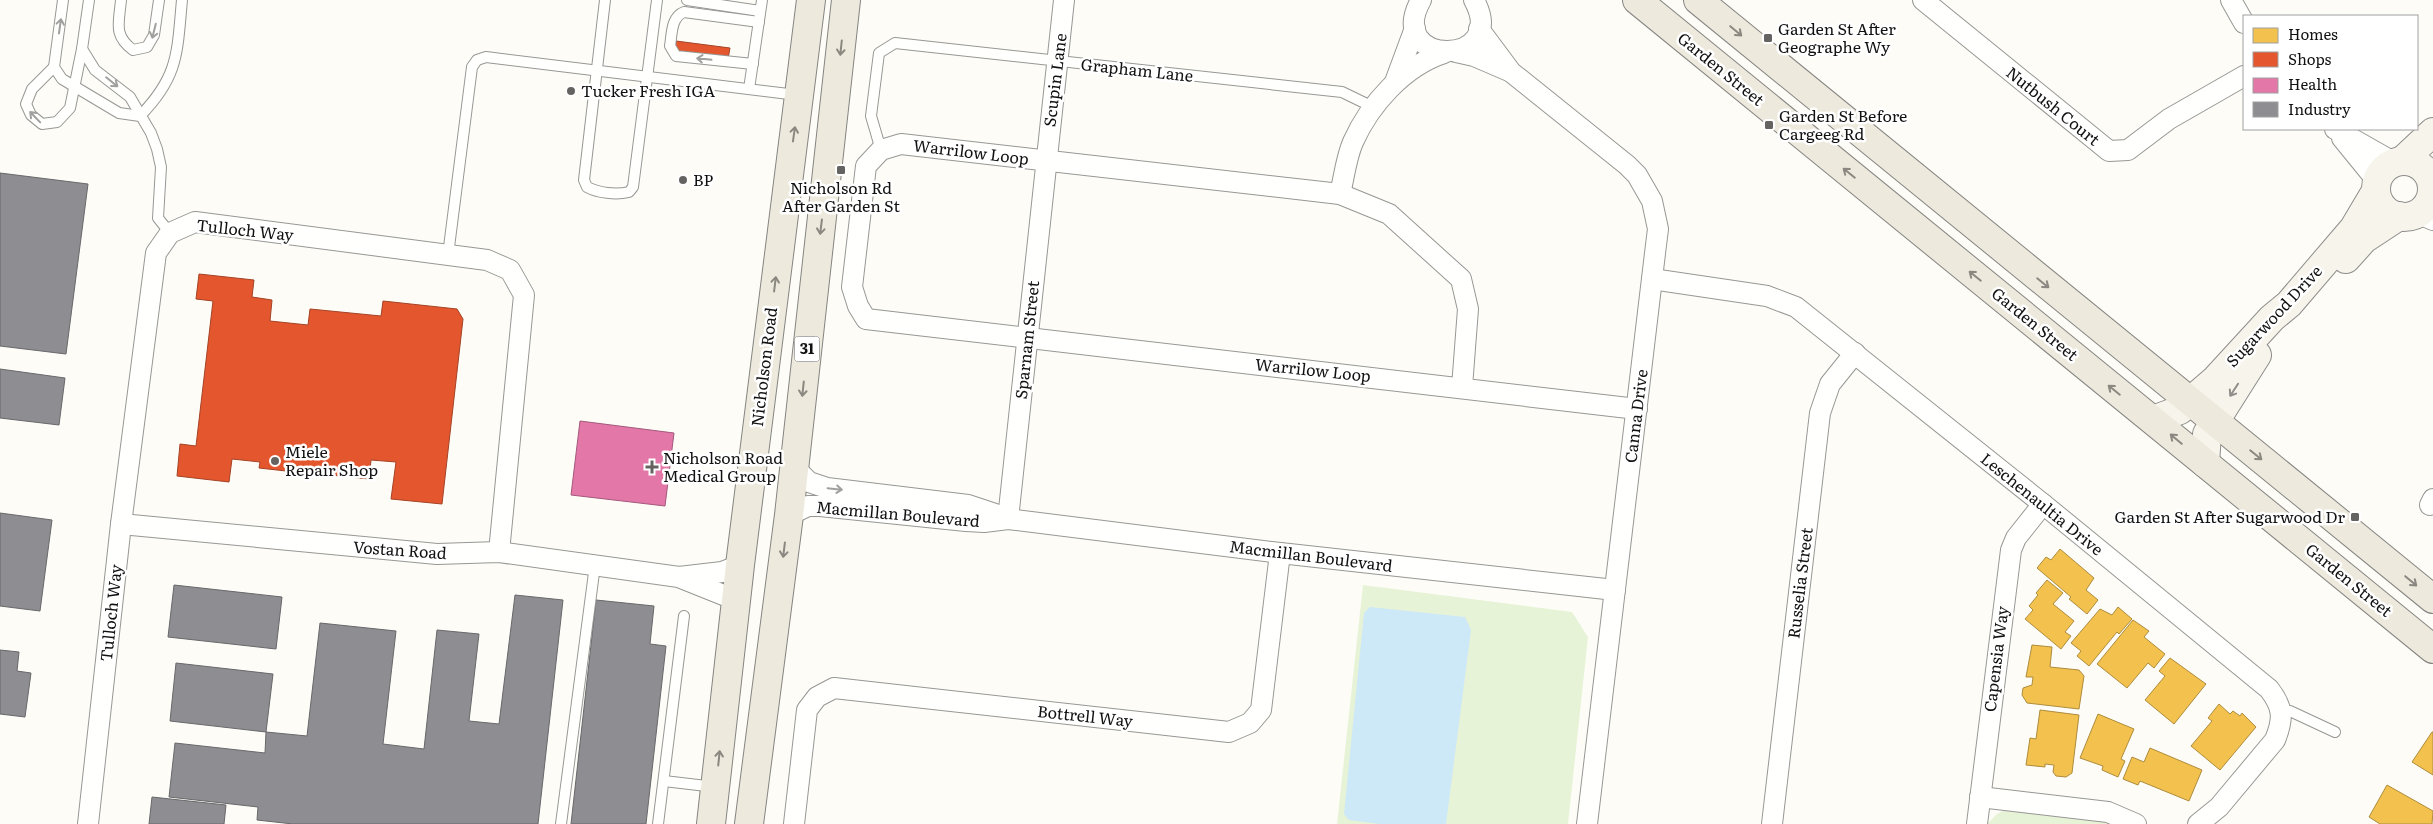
<svg xmlns="http://www.w3.org/2000/svg" width="2433" height="824" font-family="Literata,serif">
	<style>
		.green { fill: #e7f3d7 }
		.water { fill: #cde8f7 }
		.homes { fill: #f2c14e; stroke: #ae8c3c }
		.shops { fill: #e4572e; stroke: #a54225 }
		.health { fill: #e377a8; stroke: #a4587b }
		.industry { fill: #8d8d92; stroke: #68686b }
		.lines { fill: none; stroke-linecap: round; stroke-linejoin: round }
		.lane-casing { stroke: #979795; stroke-width: 12 }
		.street-casing { stroke: #979795; stroke-width: 22 }
		.secondary-casing { stroke: #8e8d8b; stroke-width: 30 }
		.primary-casing { stroke: #858482; stroke-width: 30 }
		.lane { stroke: #fffffe; stroke-width: 10 }
		.street { stroke: #fffffe; stroke-width: 20 }
		.secondary { stroke: #f6f4eb; stroke-width: 28 }
		.primary { stroke: #ede9dc; stroke-width: 28 }
		.oneway { stroke: #a0a09f }
		.oneway2 { stroke: #8a8881 }
		.oneway3 { stroke: #8f8e89 }
		.poi-dot { fill: #646362; stroke: #fff; stroke-width: 2 }
		.labels { text-anchor: middle; stroke-width: 5; stroke-linejoin: round; paint-order: stroke }
		.shield { fill: #fff; stroke: #585858; stroke-width: 1 }
		.shield-label { font-size: 15px; font-weight: bold; fill: #111 }
		.poi-label { font-size: 16px; fill: #111; stroke: #fff; text-anchor: start }
		.street-label { font-size: 16px; fill: #111; stroke: #fff }
	</style>
	<rect width="100%" height="100%" fill="#fdfcf7"/>
	<g class="green">
		<polygon points="1363,585 1572,612 1588,637 1568,824 1337,824"/>
		<polygon points="2005,810 2100,819 2116,824 1987,824 1997,814"/>
	</g>
	<polygon class="water" points="1370,607 1465,617 1471,630 1446,824 1380,824 1349,820 1344,814 1364,613"/>
	<g class="homes">
		<polygon points="2060,549 2094,578 2086,590 2098,600 2087,614 2069,599 2071,597 2037,568 2046,557 2051,560"/>
		<polygon points="2047,580 2063,593 2053,604 2074,621 2065,632 2071,636 2061,649 2025,619 2033,610 2029,606 2038,595 2036,593"/>
		<polygon points="2118,607 2132,619 2119,634 2117,632 2089,666 2077,656 2081,651 2071,643 2100,609 2112,615"/>
		<polygon points="2133,620 2149,631 2144,637 2165,654 2154,668 2148,663 2127,688 2097,664"/>
		<polygon points="2032,645 2052,647 2050,667 2079,670 2084,676 2079,709 2027,703 2022,695 2023,688 2032,685 2033,677 2026,677"/>
		<polygon points="2170,658 2206,684 2174,724 2145,700 2165,676 2159,671"/>
		<polygon points="2219,704 2230,714 2233,711 2240,716 2242,713 2256,727 2220,770 2191,746 2212,721 2208,718"/>
		<polygon points="2040,710 2079,715 2072,773 2066,777 2056,776 2053,772 2054,765 2045,764 2045,767 2026,765 2030,738 2036,739"/>
		<polygon points="2098,714 2134,729 2121,759 2125,761 2118,777 2102,770 2103,766 2080,758"/>
		<polygon points="2432,732 2433,732 2433,775 2412,762"/>
		<polygon points="2150,748 2202,770 2189,801 2140,781 2138,785 2123,779 2132,757 2144,762"/>
		<polygon points="2387,785 2433,811 2432,824 2380,824 2369,817"/>
	</g>
	<g class="shops">
		<polygon points="676,41 730,48 728,59 674,52"/>
		<polygon points="199,274 254,280 252,297 272,300 270,321 308,325 310,309 381,316 383,301 457,309 463,319 442,504 391,499 396,462 371,460 369,479 312,473 312,468 287,465 286,471 259,468 260,462 232,459 229,482 177,476 180,444 196,446 213,301 196,299"/>
	</g>
	<polygon class="health" points="580,421 674,433 665,506 571,495"/>
	<g class="industry">
		<polygon points="0,173 88,184 66,354 0,346"/>
		<polygon points="0,369 65,378 59,425 0,418"/>
		<polygon points="0,513 52,520 40,611 0,606"/>
		<polygon points="174,585 282,597 276,649 168,637"/>
		<polygon points="515,595 563,600 538,824 293,824 257,820 258,807 169,797 175,743 265,753 266,732 307,736 320,623 396,631 383,744 424,749 437,630 479,634 469,721 499,724"/>
		<polygon points="596,600 654,606 650,644 666,646 646,824 571,824"/>
		<polygon points="0,650 19,652 17,671 31,673 25,717 0,714"/>
		<polygon points="176,663 273,674 266,732 170,721"/>
		<polygon points="152,797 226,805 224,824 149,824"/>
	</g>
	<g class="lines">
		<g class="lane-casing">
			<g id="lane">
				<polyline points="63,0 54,67 62,79 119,113 140,116"/>
				<path d="M121 0C119 23 113 35 133 50L147 47 154 35 159 0"/>
				<path d="M605 0 584 180 587 187C598 193 616 195 629 192L633 187 657 0"/>
				<polyline points="687,0 760,11"/>
				<polyline points="82,49 95,70 130,97 151,133 157,149 161,167 158,218 170,233"/>
				<path d="M753 64 676 56 670 46C672 34 671 17 684 12L759 22"/>
				<polyline points="54,67 32,89 26,104 31,115 42,124 57,122 70,108 82,49 89,0"/>
				<polyline points="749,89 762,0"/>
				<path d="M140 116C179 76 177 53 182 0"/>
				<polyline points="881,150 871,116 879,53 895,43 1342,92 1373,107"/>
				<polyline points="448,255 472,67 477,60 486,57 797,95"/>
				<polyline points="2282,712 2290,711 2335,732"/>
				<polyline points="664,781 715,787"/>
				<polyline points="561,824 595,565"/>
				<polyline points="658,824 684,616"/>
			</g>
		</g>
		<g class="street-casing">
			<g id="street">
				<path d="M1421 0C1383 68 1511 68 1474 0"/>
				<polyline points="1923,0 2109,151 2128,150 2169,119 2244,76"/>
				<polyline points="2231,0 2244,23"/>
				<polyline points="1479,29 1511,72 1627,165 1637,175 1652,201 1658,229 1656,245 1587,824"/>
				<polyline points="1456,52 1474,56 1509,71"/>
				<polyline points="1395,82 1415,28"/>
				<polyline points="2335,129 2395,163"/>
				<polyline points="2342,138 2377,181"/>
				<path d="M1340 194C1344 178 1346 158 1353 142 1370 104 1404 66 1444 53"/>
				<polyline points="2431,197 2433,199"/>
				<polyline points="2417,213 2433,220"/>
				<path d="M1652 279 1767 296 1796 307 2043 504 2269 689C2283 707 2284 718 2275 740L2219 807 2198 824"/>
				<polyline points="1462,387 1468,309 1461,279 1389,214 1340,194 901,144 881,150 866,166 852,287 858,306 866,319 1637,409"/>
				<polyline points="794,467 809,482 827,488 968,505 1004,517"/>
				<polyline points="2430,505 2433,499"/>
				<polyline points="789,515 808,506 820,506 966,521 984,522 1008,519 1280,553 1615,590"/>
				<polyline points="1008,519 1064,0"/>
				<polyline points="121,524 437,554 499,552 679,577 722,572 740,565"/>
				<polyline points="681,578 736,600"/>
				<polyline points="1980,797 2108,812 2136,824"/>
				<polyline points="88,824 121,524 156,253 170,233 195,222 487,260 510,270 524,295 499,552"/>
				<polyline points="794,824 807,710 817,697 834,688 1229,732 1250,723 1261,710 1280,553"/>
				<polyline points="1772,824 1820,413 1830,384 1855,353"/>
				<polyline points="1977,824 2011,550 2016,538 2043,504"/>
			</g>
		</g>
		<g class="secondary-casing">
			<g id="secondary">
				<polyline points="2402,161 2433,132"/>
				<circle cx="2404" cy="189" r="28"/>
				<polyline points="2346,259 2364,239 2399,216"/>
				<polyline points="2153,420 2180,410 2216,379 2272,318 2289,304 2354,228 2376,191"/>
				<polyline points="2205,463 2207,434 2257,355"/>
			</g>
		</g>
		<g class="primary-casing">
			<g id="primary">
				<polyline points="1637,0 2433,649"/>
				<polyline points="1698,0 2433,599"/>
				<polyline points="711,824 740,565 811,0"/>
				<polyline points="749,824 789,515 846,0"/>
			</g>
		</g>
		<use href="#lane" class="lane"/>
		<use href="#street" class="street"/>
		<use href="#secondary" class="secondary"/>
		<use href="#primary" class="primary"/>
	</g>
	<defs><path id="oneway-shaft" d="M-6 0H5M1.5-3L5.5 0L1.5 3" fill="none" stroke-width="1.6" stroke-linecap="round" stroke-linejoin="round" transform="scale(1.25)"/></defs>
	<g class="oneway">
		<use href="#oneway-shaft" transform="translate(60 26) rotate(-82)"/>
		<use href="#oneway-shaft" transform="translate(154 31) rotate(104)"/>
		<use href="#oneway-shaft" transform="translate(704 59) rotate(-174)"/>
		<use href="#oneway-shaft" transform="translate(112 82) rotate(39)"/>
		<use href="#oneway-shaft" transform="translate(35 117) rotate(-134)"/>
		<use href="#oneway-shaft" transform="translate(835 489) rotate(6)"/>
	</g>
	<g class="oneway2">
		<use href="#oneway-shaft" transform="translate(1736 31) rotate(40)"/>
		<use href="#oneway-shaft" transform="translate(841 48) rotate(96)"/>
		<use href="#oneway-shaft" transform="translate(794 134) rotate(-82)"/>
		<use href="#oneway-shaft" transform="translate(1849 173) rotate(-141)"/>
		<use href="#oneway-shaft" transform="translate(821 227) rotate(97)"/>
		<use href="#oneway-shaft" transform="translate(1975 276) rotate(-141)"/>
		<use href="#oneway-shaft" transform="translate(2043 283) rotate(39)"/>
		<use href="#oneway-shaft" transform="translate(775 284) rotate(-83)"/>
		<use href="#oneway-shaft" transform="translate(803 389) rotate(96)"/>
		<use href="#oneway-shaft" transform="translate(2114 390) rotate(-141)"/>
		<use href="#oneway-shaft" transform="translate(2176 439) rotate(-140)"/>
		<use href="#oneway-shaft" transform="translate(2256 455) rotate(39)"/>
		<use href="#oneway-shaft" transform="translate(784 550) rotate(97)"/>
		<use href="#oneway-shaft" transform="translate(2411 581) rotate(40)"/>
		<use href="#oneway-shaft" transform="translate(719 758) rotate(-84)"/>
	</g>
	<use class="oneway3" href="#oneway-shaft" transform="translate(2234 390) rotate(123)"/>
	<g class="poi-dot">
		<rect x="1763" y="33" width="10" height="10" rx="2.5"/>
		<circle cx="571" cy="91" r="5"/>
		<rect x="1764" y="120" width="10" height="10" rx="2.5"/>
		<rect x="836" y="165" width="10" height="10" rx="2.5"/>
		<circle cx="683" cy="180" r="5"/>
		<circle cx="275" cy="461" r="5"/>
		<path d="M649.5 459.5h5v5h5v5h-5v5h-5v-5h-5v-5h5z"/>
		<rect x="2350" y="512" width="10" height="10" rx="2.5"/>
	</g>
	<g class="labels">
		<rect class="shield" x="794.5" y="336.5" width="25" height="25" rx="4"/>
		<g class="shield-label">
			<text x="807" y="354">31</text>
		</g>
		<g class="poi-label">
			<text x="1778" y="35">Garden St After<tspan x="1778" dy="18">Geographe Wy</tspan></text>
			<text x="581" y="97">Tucker Fresh IGA</text>
			<text x="1779" y="122">Garden St Before<tspan x="1779" dy="18">Cargeeg Rd</tspan></text>
			<text x="693" y="186">BP</text>
			<text x="841" y="194" text-anchor="middle">Nicholson Rd<tspan x="841" dy="18">After Garden St</tspan></text>
			<text x="285" y="458">Miele<tspan x="285" dy="18">Repair Shop</tspan></text>
			<text x="663" y="464">Nicholson Road<tspan x="663" dy="18">Medical Group</tspan></text>
			<text x="2345" y="523" text-anchor="end">Garden St After Sugarwood Dr</text>
		</g>
		<g class="street-label">
			<text transform="translate(1721 69) rotate(39)" y="6">Garden Street</text>
			<text transform="translate(1137 70) rotate(6)" y="6">Grapham Lane</text>
			<text transform="translate(1055 80) rotate(-83)" y="6">Scupin Lane</text>
			<text transform="translate(2053 106) rotate(39)" y="6">Nutbush Court</text>
			<text transform="translate(971 152) rotate(7)" y="6">Warrilow Loop</text>
			<text transform="translate(245 230) rotate(6)" y="6">Tulloch Way</text>
			<text transform="translate(2274 316) rotate(-47)" y="6">Sugarwood Drive</text>
			<text transform="translate(2035 324) rotate(39)" y="6">Garden Street</text>
			<text transform="translate(1027 340) rotate(-84)" y="6">Sparnam Street</text>
			<text transform="translate(764 367) rotate(-83)" y="6">Nicholson Road</text>
			<text transform="translate(1313 370) rotate(6)" y="6">Warrilow Loop</text>
			<text transform="translate(1636 416) rotate(-83)" y="6">Canna Drive</text>
			<text transform="translate(2042 504) rotate(39)" y="6">Leschenaultia Drive</text>
			<text transform="translate(898 514) rotate(5)" y="6">Macmillan Boulevard</text>
			<text transform="translate(400 550) rotate(4)" y="6">Vostan Road</text>
			<text transform="translate(1311 556) rotate(7)" y="6">Macmillan Boulevard</text>
			<text transform="translate(2349 580) rotate(39)" y="6">Garden Street</text>
			<text transform="translate(1800 583) rotate(-83)" y="6">Russelia Street</text>
			<text transform="translate(111 613) rotate(-84)" y="6">Tulloch Way</text>
			<text transform="translate(1996 659) rotate(-83)" y="6">Capensia Way</text>
			<text transform="translate(1085 716) rotate(6)" y="6">Bottrell Way</text>
		</g>
	</g>
	<rect x="2243" y="15" width="175" height="115" fill="#ffffff" stroke="#a0a0a0"/>
	<rect x="2253" y="28" width="25" height="15" fill="#f2c14e" stroke="#a0a0a0"/>
	<text x="2288" y="40" font-size="15" fill="#111111">Homes</text>
	<rect x="2253" y="52" width="25" height="15" fill="#e4572e" stroke="#a0a0a0"/>
	<text x="2288" y="65" font-size="15" fill="#111111">Shops</text>
	<rect x="2253" y="78" width="25" height="15" fill="#e377a8" stroke="#a0a0a0"/>
	<text x="2288" y="90" font-size="15" fill="#111111">Health</text>
	<rect x="2253" y="102" width="25" height="15" fill="#8d8d92" stroke="#a0a0a0"/>
	<text x="2288" y="115" font-size="15" fill="#111111">Industry</text>
</svg>
